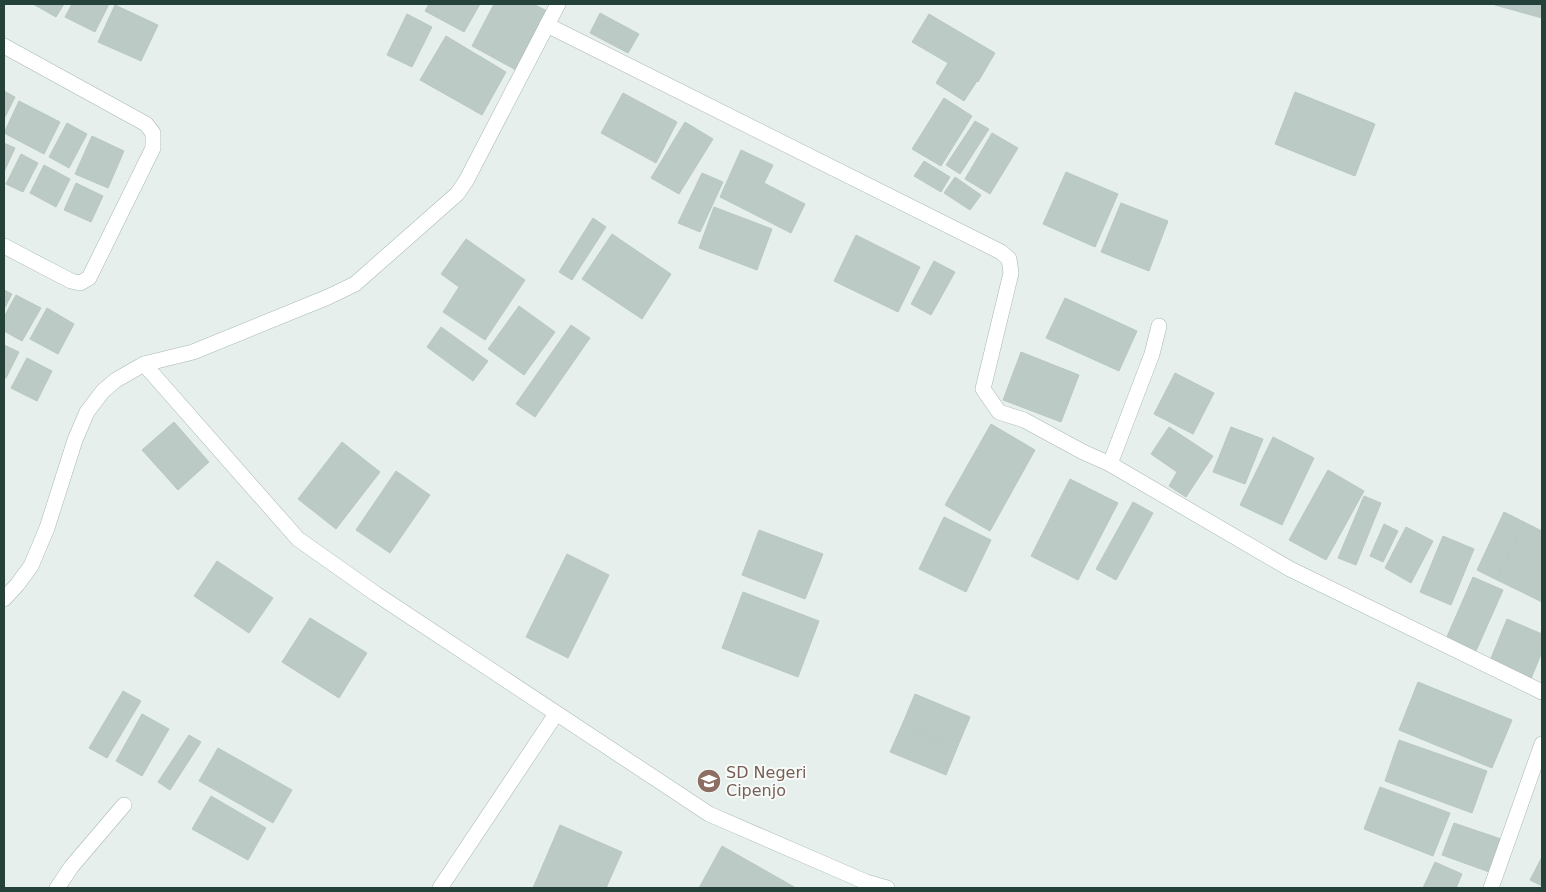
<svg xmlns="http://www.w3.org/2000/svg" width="1546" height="892" font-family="'DejaVu Sans',sans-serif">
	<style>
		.building { fill: #bbcac4; stroke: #b8c9c2 }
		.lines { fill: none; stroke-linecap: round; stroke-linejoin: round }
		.minor-casing { stroke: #a8b8b2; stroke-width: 16 }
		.minor { stroke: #fff; stroke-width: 15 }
		.labels { text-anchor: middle; stroke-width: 4; stroke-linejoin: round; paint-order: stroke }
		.education-label { font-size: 16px; fill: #785e54; stroke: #f7fbf9; text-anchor: start }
	</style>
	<rect width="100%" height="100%" fill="#e6efeb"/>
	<g class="building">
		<polygon points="33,4 64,4 56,17"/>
		<polygon points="72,4 109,4 95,32 65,17"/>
		<polygon points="429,4 480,4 464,32 425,11"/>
		<polygon points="494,4 533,4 547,11 516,70 472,46"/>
		<polygon points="1495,4 1542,4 1542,18 1495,5"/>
		<polygon points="115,5 158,25 141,61 98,42"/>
		<polygon points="600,13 639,34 628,53 590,33"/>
		<polygon points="407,14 432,27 412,67 387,55"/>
		<polygon points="929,14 995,53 978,82 977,81 964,101 936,83 948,63 912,42"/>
		<polygon points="446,36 506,72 482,115 420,80"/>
		<polygon points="4,91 15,97 4,119"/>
		<polygon points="1295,92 1375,124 1355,176 1275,144"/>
		<polygon points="623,93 677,122 656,163 601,133"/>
		<polygon points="944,98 972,116 941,166 912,149"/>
		<polygon points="19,101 60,122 44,154 4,133"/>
		<polygon points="975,121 989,129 960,174 946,165"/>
		<polygon points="685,122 713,139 679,194 651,178"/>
		<polygon points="67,123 87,134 69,168 49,157"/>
		<polygon points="992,133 1018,148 990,194 965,179"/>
		<polygon points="92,136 124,151 108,188 75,174"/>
		<polygon points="4,143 15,148 4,172"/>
		<polygon points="741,150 773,165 764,183 805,204 791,233 720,197"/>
		<polygon points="21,154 38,163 23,192 6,184"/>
		<polygon points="924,161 950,177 941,192 914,176"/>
		<polygon points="44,165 70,179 56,207 30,193"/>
		<polygon points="1066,172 1118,194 1095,247 1043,224"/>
		<polygon points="702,173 723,182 700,232 678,223"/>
		<polygon points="955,177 981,195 970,210 944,193"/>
		<polygon points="76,183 103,196 91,222 64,210"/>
		<polygon points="1121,203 1168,221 1149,271 1101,252"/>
		<polygon points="714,207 772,229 757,270 699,248"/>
		<polygon points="593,218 606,227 572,280 559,272"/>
		<polygon points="612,234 671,274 642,319 582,279"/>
		<polygon points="856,235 920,267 898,312 834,281"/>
		<polygon points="466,239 525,280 485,340 443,312 459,287 441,274"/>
		<polygon points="934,261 955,272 931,315 911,304"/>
		<polygon points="4,290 12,294 4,309"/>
		<polygon points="16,295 41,308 22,341 4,331 4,317"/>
		<polygon points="1065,298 1137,331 1119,371 1046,338"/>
		<polygon points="519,306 555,332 524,375 488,349"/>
		<polygon points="47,308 74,324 58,354 30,339"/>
		<polygon points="571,325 590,338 535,417 516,404"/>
		<polygon points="441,327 488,361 473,381 427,347"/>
		<polygon points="4,345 19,352 6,378 4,377"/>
		<polygon points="1021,352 1079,375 1061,422 1003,400"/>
		<polygon points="27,358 52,371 37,401 11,388"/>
		<polygon points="1175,373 1214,393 1193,434 1154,414"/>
		<polygon points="174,422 209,462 178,490 142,450"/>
		<polygon points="991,424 1035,450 990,531 945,505"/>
		<polygon points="1169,427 1213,456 1186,497 1169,486 1177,472 1151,454"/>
		<polygon points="1231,427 1263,439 1245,484 1213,472"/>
		<polygon points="1273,437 1314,458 1282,525 1240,505"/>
		<polygon points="342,442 380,472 336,529 298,499"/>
		<polygon points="1328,470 1364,491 1326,560 1289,540"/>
		<polygon points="396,471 430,495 390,553 356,530"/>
		<polygon points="1070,479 1118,503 1078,580 1031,556"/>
		<polygon points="1364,496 1381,503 1356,565 1338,558"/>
		<polygon points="1133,502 1153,513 1116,580 1096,569"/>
		<polygon points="1504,512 1524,522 1497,580 1477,570"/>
		<polygon points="944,517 991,540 966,592 919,569"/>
		<polygon points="1524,522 1542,531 1542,602 1497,580"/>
		<polygon points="1384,524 1398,531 1383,562 1370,556"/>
		<polygon points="1406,527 1433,541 1411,583 1385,568"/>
		<polygon points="759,530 823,554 805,599 742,575"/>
		<polygon points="1443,536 1474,549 1451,605 1420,592"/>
		<polygon points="567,554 609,575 568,658 526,637"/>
		<polygon points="217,561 273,598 249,633 194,596"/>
		<polygon points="1473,577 1503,590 1476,651 1446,639"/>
		<polygon points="743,592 819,621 798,677 722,648"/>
		<polygon points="310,618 367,653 339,698 282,662"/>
		<polygon points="1507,619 1542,634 1542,652 1530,681 1489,663"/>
		<polygon points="1418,682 1512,720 1492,768 1399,730"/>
		<polygon points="123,691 141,701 107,758 89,748"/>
		<polygon points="915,694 970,717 957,748 902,725"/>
		<polygon points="142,714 169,729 142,776 116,761"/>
		<polygon points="902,725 957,748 946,775 890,752"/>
		<polygon points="189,735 201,742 170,790 158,782"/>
		<polygon points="1399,740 1487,771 1472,813 1385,781"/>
		<polygon points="218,748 292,790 273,823 199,781"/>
		<polygon points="1380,787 1450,813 1433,856 1364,829"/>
		<polygon points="211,796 266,828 248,860 192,829"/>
		<polygon points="1454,823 1504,840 1492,873 1442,855"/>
		<polygon points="560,825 622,852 606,888 533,888"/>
		<polygon points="722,846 796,888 699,888"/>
		<polygon points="1542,857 1542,886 1530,880"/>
		<polygon points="1435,862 1462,874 1456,888 1423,888"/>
	</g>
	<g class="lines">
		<g class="minor-casing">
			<g id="minor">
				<polyline points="547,25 1001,252 1009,259 1011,273 983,389 999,412 1024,420 1083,452 1110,464 1290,569 1542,692"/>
				<polyline points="4,46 146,124 153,133 153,148 89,278 80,283 71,281 4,246"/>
				<polyline points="144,364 298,539 376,594 709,814 866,882 887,888"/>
				<polyline points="1110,464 1152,354 1159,326"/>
				<polyline points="4,599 17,585 31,566 47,528 75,440 87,412 103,391 116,380 144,364 193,352 328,297 355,284 457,194 466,181 558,4"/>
				<polyline points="57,888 72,866 124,805"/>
				<polyline points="440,888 556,714"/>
				<polyline points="1491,888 1542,744"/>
			</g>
		</g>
		<use href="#minor" class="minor"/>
	</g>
	<defs>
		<g id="school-disc" transform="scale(1.25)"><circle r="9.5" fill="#8d6e63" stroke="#f7fbf9"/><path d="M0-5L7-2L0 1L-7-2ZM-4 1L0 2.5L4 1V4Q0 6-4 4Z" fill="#fff"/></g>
	</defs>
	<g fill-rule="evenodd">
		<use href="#school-disc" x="709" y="781"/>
	</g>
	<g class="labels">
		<g class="education-label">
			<text x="726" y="778">SD Negeri<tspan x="726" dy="18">Cipenjo</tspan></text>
		</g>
	</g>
	<rect width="1546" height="892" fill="none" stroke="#24423a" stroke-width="10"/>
</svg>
